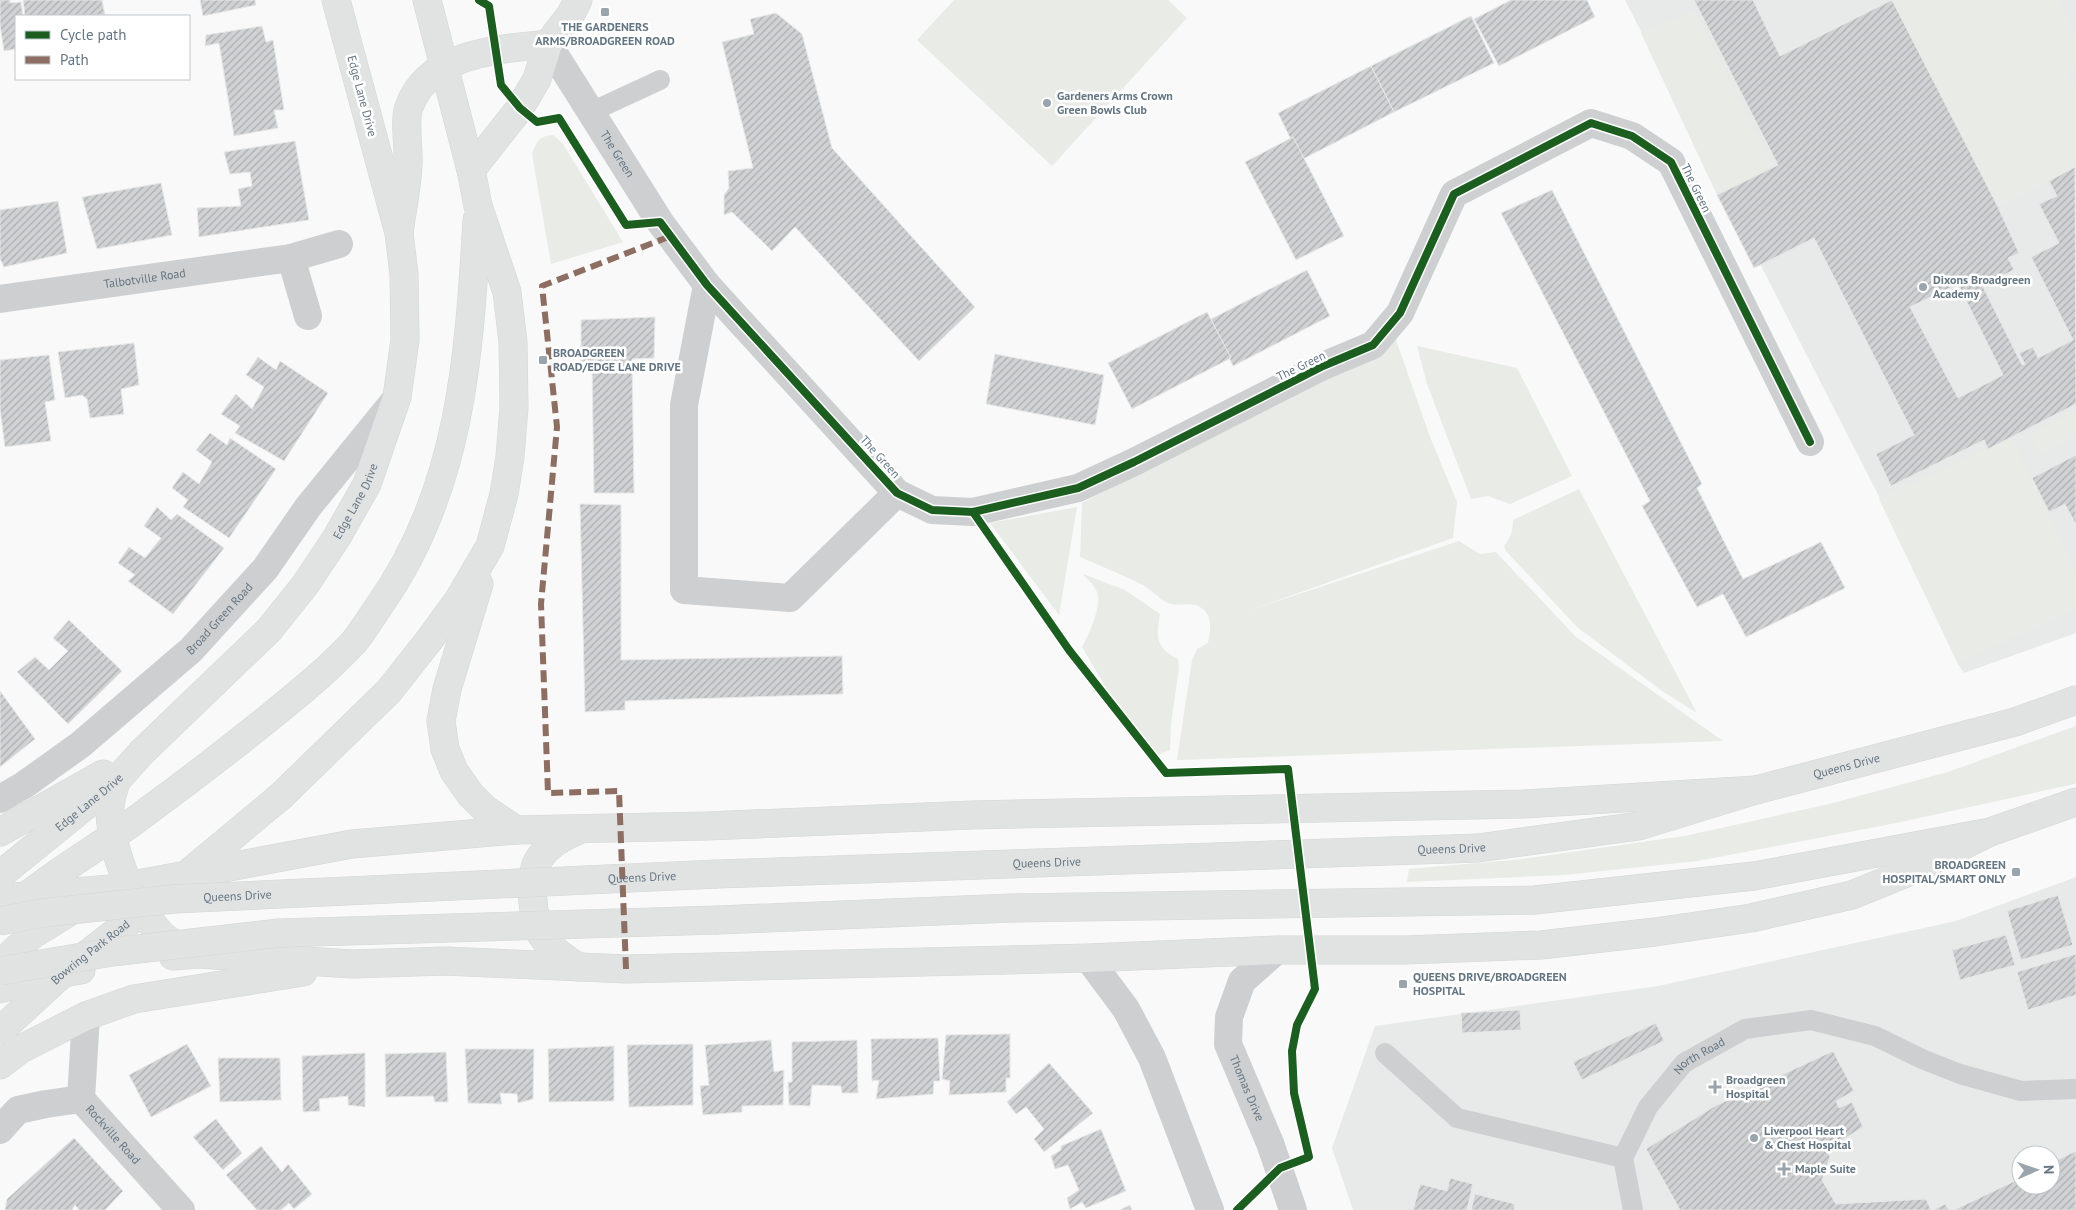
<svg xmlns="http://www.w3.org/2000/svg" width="2076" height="1210" font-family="'PT Sans',sans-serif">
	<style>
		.built { fill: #e8e9e9; fill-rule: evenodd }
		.green { fill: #e8ebe6 }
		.building { fill: url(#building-hatch); stroke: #e8e8e8; fill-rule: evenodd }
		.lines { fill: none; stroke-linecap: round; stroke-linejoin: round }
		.secondary-casing { stroke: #d5d6d7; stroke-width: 29 }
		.trunk-casing { stroke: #d5d6d6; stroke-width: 29 }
		.service { stroke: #cecfd0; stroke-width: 20 }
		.minor { stroke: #cecfd0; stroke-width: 28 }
		.tertiary { stroke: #cecfd0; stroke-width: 28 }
		.secondary { stroke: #e1e2e2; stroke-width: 28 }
		.trunk { stroke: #e1e2e2; stroke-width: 28 }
		.trunk-bridge-casing { stroke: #d5d6d6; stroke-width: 29; stroke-linecap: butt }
		.trunk-bridge { stroke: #e1e2e2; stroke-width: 28 }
		.quiet { stroke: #8d6e63; stroke-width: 6; stroke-dasharray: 12 6; stroke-linecap: butt }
		.cycleway-casing { stroke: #fff; stroke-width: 11 }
		.cycleway { stroke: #1b5e20; stroke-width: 8 }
		.poi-dot { fill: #99a4ac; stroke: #fff; stroke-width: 2 }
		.labels { text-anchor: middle; stroke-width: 5; stroke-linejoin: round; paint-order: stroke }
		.poi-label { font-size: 12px; font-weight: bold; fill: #657683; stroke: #fff; text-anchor: start }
		.street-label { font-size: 12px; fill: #657683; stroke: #fff }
	</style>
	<defs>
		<pattern id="building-hatch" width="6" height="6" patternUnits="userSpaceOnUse" patternTransform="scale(1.25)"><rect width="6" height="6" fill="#d0d2d3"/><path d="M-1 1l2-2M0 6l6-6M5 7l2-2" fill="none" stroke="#acafb1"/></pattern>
	</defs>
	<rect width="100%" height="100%" fill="#f9f9f9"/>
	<g class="built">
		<polygon points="1625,0 2076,0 2076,633 1964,673 1958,664 1888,514"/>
		<path d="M2076 877V1210H1353L1332 1148 1375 1026 1658 986 1956 921ZM2021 1155H2051V1185H2021Z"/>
	</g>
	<g class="green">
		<polygon points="954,0 1168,0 1187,18 1052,166 917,40"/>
		<polygon points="1892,0 2058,0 2076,34 2076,70 2069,74 2074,84 2076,83 2076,167 1998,207"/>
		<polygon points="1695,10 1769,160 1767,170 1717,195 1641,33"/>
		<path d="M553 135 563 144 623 242 551 264 532 154C536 141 540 136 553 135Z"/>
		<path d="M1396 340 1430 437 1457 502 1453 538 1250 610 1459 541 1480 554 1496 552 1576 637 1723 741 1177 760 1192 660 1197 649 1208 643C1210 631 1213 619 1204 610 1192 599 1180 608 1168 603 1158 599 1152 590 1143 585 1123 575 1101 566 1080 557L1082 503Z"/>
		<polygon points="1417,346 1517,368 1572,476 1510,504 1488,496 1471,499 1427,384"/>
		<polygon points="2076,410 2076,435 2039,454 2030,435"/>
		<polygon points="2011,436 2076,573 2076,608 1958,664 1879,499"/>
		<path d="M1579 489 1697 713 1662 691 1577 627 1506 551 1504 546C1511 537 1513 531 1513 520Z"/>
		<polygon points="1077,507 1059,615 990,523"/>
		<path d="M1083 574 1125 590 1160 614C1156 638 1156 648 1178 659L1179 668 1171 724 1170 750 1158 755 1111 696 1082 647C1089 635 1104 602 1096 590 1093 584 1087 579 1083 574Z"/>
		<polygon points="2076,726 2076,783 2070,785 1901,822 1698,861 1564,875 1407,882 1409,869 1523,859 1685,836 1829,804 1948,772"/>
	</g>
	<g class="building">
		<polygon points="0,0 10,0 10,3 21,2 23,16 16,16 16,49 4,51 0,25"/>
		<polygon points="23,0 102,0 105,15 25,16"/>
		<polygon points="200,0 255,0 256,5 203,16"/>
		<polygon points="1511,0 1587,0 1595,17 1499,66 1474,19"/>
		<path d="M1694 0H1753L1780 56 1892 0 1998 207 2019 253 2008 258 2014 270 1982 285 2022 365 2025 364 2019 353 2033 347 2038 358 2073 340 2031 257 2059 243 2039 204 2057 196 2049 181 2075 167 2076 404 1988 449 1984 440 1891 486 1876 454 1914 435 1814 238 1754 268 1717 195 1778 165ZM1958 284 2003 375 1958 398 1910 307Z"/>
		<polygon points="776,13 802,34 832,148 975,307 919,361 795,227 772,251 732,212 724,215 724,195 729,188 728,171 753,168 722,42 754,34 750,19"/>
		<polygon points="1471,16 1494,63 1394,112 1371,66"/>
		<polygon points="262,26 266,42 273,40 284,110 274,110 278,128 234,136 219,43 205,46 206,35"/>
		<polygon points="1371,66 1394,112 1301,160 1278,113"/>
		<polygon points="1293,137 1344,236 1296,260 1245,162"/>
		<polygon points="295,141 309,220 199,237 197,208 241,206 238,189 252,186 250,172 230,174 224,152"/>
		<polygon points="161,183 172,235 97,249 82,197"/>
		<polygon points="1552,190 1702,484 1697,488 1743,579 1821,542 1845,588 1746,637 1723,594 1697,607 1642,506 1650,501 1501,213"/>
		<polygon points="58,201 67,253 4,267 0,259 0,210"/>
		<polygon points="1307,270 1330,316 1233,366 1211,319"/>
		<polygon points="1207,312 1231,358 1132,409 1108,363"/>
		<polygon points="655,317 654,358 632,359 634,493 594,493 592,362 581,361 581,320"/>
		<polygon points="134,343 139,385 121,389 124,414 90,418 87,399 82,395 65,398 58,352"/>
		<polygon points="995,354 1104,375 1095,425 986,404"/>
		<polygon points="49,355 55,400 45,402 51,441 5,447 0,409 0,360"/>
		<polygon points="258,357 276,370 280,361 328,393 284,461 235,433 240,426 221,414 236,394 252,409 264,387 246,375"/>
		<polygon points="210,433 227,445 230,438 276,469 229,538 183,507 188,500 172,488 183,472 199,484 212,462 196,450"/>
		<polygon points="2076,455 2076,525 2065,504 2049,512 2032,478"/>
		<polygon points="580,504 621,505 621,660 842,656 843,694 625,701 625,710 585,712"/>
		<polygon points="157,507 171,520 177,514 224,548 173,614 128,581 135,575 118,563 129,547 145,558 161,538 144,526"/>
		<polygon points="69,620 122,671 68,724 17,672 35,657 49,670 68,651 53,638"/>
		<polygon points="0,691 35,739 0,767"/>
		<polygon points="2058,895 2073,945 2021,960 2007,911"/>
		<polygon points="2006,935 2015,965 1960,980 1952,950"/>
		<polygon points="2076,954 2076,995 2028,1010 2017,972"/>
		<polygon points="1520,1010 1521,1030 1462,1033 1461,1013"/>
		<polygon points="1656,1023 1664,1041 1582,1080 1573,1062"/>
		<polygon points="1010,1034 1010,1078 1006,1078 1006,1092 949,1095 950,1081 942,1079 946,1035"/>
		<polygon points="938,1038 940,1081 934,1081 933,1094 876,1099 879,1080 872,1081 871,1039"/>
		<polygon points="771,1040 774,1072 784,1070 783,1105 742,1106 742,1112 703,1115 700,1086 709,1085 705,1045"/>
		<polygon points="857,1040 858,1093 842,1093 841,1086 812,1085 810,1106 789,1105 788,1082 792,1082 792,1042"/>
		<polygon points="187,1044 211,1086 151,1117 129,1075"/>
		<polygon points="693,1044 693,1105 629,1107 627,1045"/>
		<polygon points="614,1046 614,1101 549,1102 548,1049"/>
		<polygon points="465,1049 534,1049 533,1099 518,1103 517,1094 500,1093 502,1104 468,1103"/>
		<polygon points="1833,1051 1854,1091 1836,1101 1839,1108 1852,1102 1863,1127 1826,1150 1830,1157 1822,1180 1836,1204 1926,1199 1931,1210 1680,1210 1646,1149 1715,1106"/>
		<polygon points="446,1052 448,1102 435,1102 433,1096 386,1097 385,1054"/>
		<polygon points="365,1053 365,1107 348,1105 348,1096 319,1099 320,1111 303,1112 302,1056"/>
		<polygon points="218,1058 280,1058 281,1100 220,1102"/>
		<polygon points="1049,1063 1093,1113 1044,1152 1034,1139 1044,1129 1026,1107 1016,1114 1007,1102"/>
		<polygon points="216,1119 242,1153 223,1170 193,1137"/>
		<polygon points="1101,1129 1126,1191 1086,1208 1082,1202 1070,1209 1067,1198 1079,1190 1068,1165 1055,1169 1051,1156 1061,1150 1061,1146"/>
		<polygon points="74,1138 123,1191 105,1210 79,1210 75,1205 72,1210 5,1210 7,1199"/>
		<polygon points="261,1146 282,1172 288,1164 312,1194 294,1209 289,1203 281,1210 257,1210 226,1175"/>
		<polygon points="2076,1151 2076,1210 1954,1210 2021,1178 2021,1185 2051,1185 2051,1163"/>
		<polygon points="1450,1178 1473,1184 1467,1210 1413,1210 1420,1184 1447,1191"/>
		<polygon points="1475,1194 1515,1204 1514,1210 1471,1210"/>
		<polygon points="1945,1204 1949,1210 1933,1210"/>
		<polygon points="1130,1205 1132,1210 1120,1210"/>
	</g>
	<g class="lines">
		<g class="secondary-casing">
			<g id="secondary">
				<polyline points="471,170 520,108 537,79 548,44 571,14 578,0"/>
				<path d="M399 233C402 210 407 187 408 164 409 149 404 119 409 107 428 53 499 49 548 44"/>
			</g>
		</g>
		<g class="trunk-casing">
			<g id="trunk">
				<polyline points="479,584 447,689 441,721 445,749 454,771 470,794 485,809 516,830"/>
				<path d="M116 781C114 790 110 799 110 808 110 849 132 904 161 934 169 942 180 947 191 951"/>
				<polyline points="0,832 103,774"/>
				<path id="s7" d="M717 874 1478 848 1639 826 1756 790 2015 722 2076 700"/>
				<path id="s8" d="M0 875 116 781 142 752 269 630 305 585 337 537 367 484 397 397 405 340 404 274 399 233 336 0"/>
				<polyline points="0,898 111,889 352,844 516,830 707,826 972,815 1523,804 1756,790"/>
				<path d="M24 898C62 867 106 843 145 813 190 780 233 747 276 712 303 690 330 668 354 642 363 631 371 618 379 606 461 490 469 357 477 220"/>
				<polyline points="718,920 1012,908 1535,900 1754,876 1990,832 2076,802"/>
				<polyline points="173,956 199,954 352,964 445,961 626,969 1088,958 1277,950 1406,950 1541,945 1655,932 1751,918 1852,895 1911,871 1990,832"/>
				<polyline points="0,964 32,935 79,906"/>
				<path d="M578 967C566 959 552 950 543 937 532 922 528 875 539 859 549 844 563 837 579 830"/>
				<polyline points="0,989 63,973 81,970"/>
				<path id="s9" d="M0 1031 63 973 143 911 281 796 389 691 430 639 459 599 490 546 504 494 510 457 514 407 513 342 507 292 478 206 471 170 427 0"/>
				<polyline points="0,1065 21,1049 86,1016 134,999 303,972"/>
			</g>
		</g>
		<g class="service">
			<polyline points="591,112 660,80"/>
			<path id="s1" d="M1385 1053 1457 1118 1623 1158 1648 1107 1684 1063 1745 1029 1811 1020 1875 1036 1922 1059 1960 1074 2021 1091 2076 1089"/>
			<polyline points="1623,1158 1633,1210"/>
		</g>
		<g class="minor">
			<path id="s2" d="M548 44 660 222 707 285 897 493 932 510 973 512 1078 488 1134 462 1323 366 1373 345 1400 313 1454 194 1591 123 1632 136 1671 162 1810 442"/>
			<polyline points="291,258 308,316"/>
			<polyline points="707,285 684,405 684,590 790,598 897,493"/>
			<path id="s3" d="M0 299 291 258 339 244"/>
			<path id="s4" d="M0 799 24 785 80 745 191 650 265 569 308 507 395 400"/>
			<path id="s5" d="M86 1016 81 1099 181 1210"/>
			<polyline points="0,1130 18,1110 46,1104 81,1099"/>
		</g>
		<g class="tertiary">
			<path id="s6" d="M1277 950 1242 981 1229 1017 1228 1044 1270 1143 1293 1210"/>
			<polyline points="1088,958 1126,1009 1152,1058 1210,1210"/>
		</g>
		<use href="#secondary" class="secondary"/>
		<use href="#trunk" class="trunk"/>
		<g class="trunk-bridge-casing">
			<g id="trunk-bridge">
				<path id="s10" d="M0 921 42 913 174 899 717 874"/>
				<polyline points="0,971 112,952 279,933 718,920"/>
			</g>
		</g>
		<use href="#trunk-bridge" class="trunk-bridge"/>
		<polyline class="quiet" points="626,969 619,791 548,793 541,604 557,427 542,286 671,236"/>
		<g class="cycleway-casing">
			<g id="cycleway">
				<polyline points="479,0 489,6 501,85 520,108 537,122 559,118 626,225 660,222 707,285 897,493 932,510 973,512 1078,488 1134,462 1323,366 1373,345 1400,313 1454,194 1591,123 1632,136 1671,162 1810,442"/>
				<polyline points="973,512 1069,650 1166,773 1288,769 1315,989 1297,1025 1292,1051 1294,1093 1309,1157 1280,1168 1237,1210"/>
			</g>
		</g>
		<use href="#cycleway" class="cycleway"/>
	</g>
	<g class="poi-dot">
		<rect x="600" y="7" width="10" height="10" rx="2.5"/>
		<circle cx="1047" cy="103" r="5"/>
		<circle cx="1923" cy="287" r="5"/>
		<rect x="538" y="355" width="10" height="10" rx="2.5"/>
		<rect x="2011" y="867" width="10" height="10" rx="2.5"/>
		<rect x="1398" y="979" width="10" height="10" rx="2.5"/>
		<path d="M1712.5 1079.5h5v5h5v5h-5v5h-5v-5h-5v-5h5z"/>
		<circle cx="1754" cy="1138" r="5"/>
		<path d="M1781.5 1161.5h5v5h5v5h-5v5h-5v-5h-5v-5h5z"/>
	</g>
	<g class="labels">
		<g class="poi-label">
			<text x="605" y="31" text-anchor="middle">THE GARDENERS<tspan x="605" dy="14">ARMS/BROADGREEN ROAD</tspan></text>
			<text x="1057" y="100">Gardeners Arms Crown<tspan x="1057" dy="14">Green Bowls Club</tspan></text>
			<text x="1933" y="284">Dixons Broadgreen<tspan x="1933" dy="14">Academy</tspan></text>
			<text x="553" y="357">BROADGREEN<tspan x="553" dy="14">ROAD/EDGE LANE DRIVE</tspan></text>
			<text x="2006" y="869" text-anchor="end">BROADGREEN<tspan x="2006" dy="14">HOSPITAL/SMART ONLY</tspan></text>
			<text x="1413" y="981">QUEENS DRIVE/BROADGREEN<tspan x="1413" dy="14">HOSPITAL</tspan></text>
			<text x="1726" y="1084">Broadgreen<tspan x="1726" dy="14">Hospital</tspan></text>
			<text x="1764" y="1135">Liverpool Heart<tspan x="1764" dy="14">&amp; Chest Hospital</tspan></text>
			<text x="1795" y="1173">Maple Suite</text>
		</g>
		<g class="street-label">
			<text transform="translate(362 96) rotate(75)" y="4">Edge Lane Drive</text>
			<text dy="4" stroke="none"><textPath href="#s2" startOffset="130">The Green</textPath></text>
			<text transform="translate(1696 188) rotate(64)" y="4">The Green</text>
			<text dy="4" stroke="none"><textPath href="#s3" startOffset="146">Talbotville Road</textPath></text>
			<text transform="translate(1301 366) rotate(-26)" y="4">The Green</text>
			<text transform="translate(880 457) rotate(48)" y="4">The Green</text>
			<text dy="4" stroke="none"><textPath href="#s8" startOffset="520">Edge Lane Drive</textPath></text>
			<text dy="4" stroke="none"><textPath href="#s4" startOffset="285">Broad Green Road</textPath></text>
			<text dy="4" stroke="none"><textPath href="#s7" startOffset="1140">Queens Drive</textPath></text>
			<text dy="4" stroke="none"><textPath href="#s8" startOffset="115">Edge Lane Drive</textPath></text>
			<text dy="4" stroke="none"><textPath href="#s7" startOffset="735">Queens Drive</textPath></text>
			<text dy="4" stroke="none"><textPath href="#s7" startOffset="330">Queens Drive</textPath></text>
			<text dy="4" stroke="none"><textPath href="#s10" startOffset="644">Queens Drive</textPath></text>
			<text dy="4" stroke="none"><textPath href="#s10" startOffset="239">Queens Drive</textPath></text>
			<text dy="4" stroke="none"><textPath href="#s9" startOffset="120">Bowring Park Road</textPath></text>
			<text dy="4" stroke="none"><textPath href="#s1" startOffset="398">North Road</textPath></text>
			<text dy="4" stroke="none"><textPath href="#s6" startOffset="160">Thomas Drive</textPath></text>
			<text dy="4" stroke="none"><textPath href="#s5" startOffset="131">Rockville Road</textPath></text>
		</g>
	</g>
	<rect x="15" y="15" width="175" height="65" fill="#ffffff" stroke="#c1c8cd"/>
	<rect x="25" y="31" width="25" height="8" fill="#1b5e20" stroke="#c1c8cd"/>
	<text x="60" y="40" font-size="15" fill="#657683">Cycle path</text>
	<rect x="25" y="56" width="25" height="8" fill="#8d6e63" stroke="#c1c8cd"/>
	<text x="60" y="65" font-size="15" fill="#657683">Path</text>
	<g transform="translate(2036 1170) rotate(88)"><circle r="24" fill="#ffffff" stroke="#c1c8cd"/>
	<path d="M0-4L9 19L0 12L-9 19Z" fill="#99a4ac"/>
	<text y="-8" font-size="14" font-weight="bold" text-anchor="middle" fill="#657683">N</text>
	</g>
</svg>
